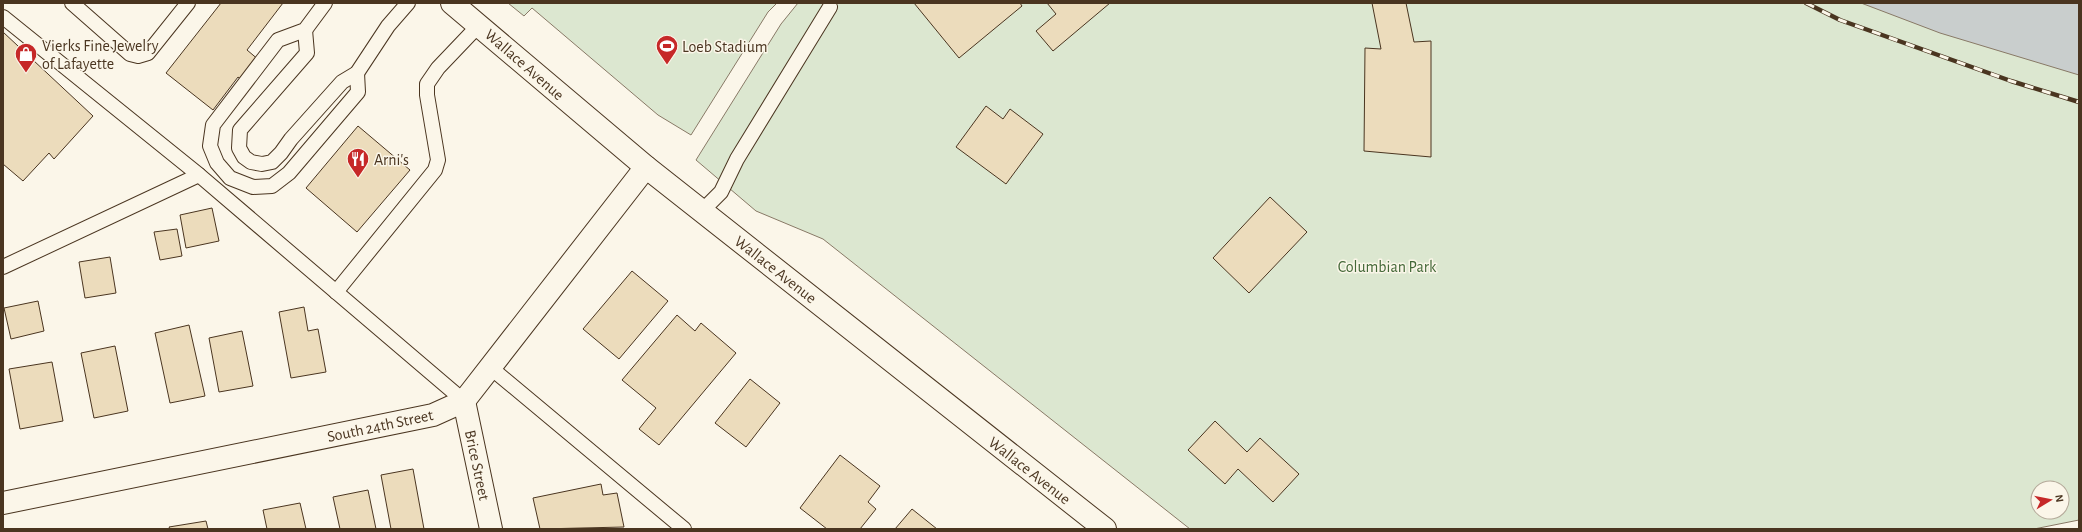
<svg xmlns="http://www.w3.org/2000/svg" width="2082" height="532" font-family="'Alegreya Sans',sans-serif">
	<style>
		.green { fill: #dce7d0; stroke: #887966; fill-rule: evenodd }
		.water { fill: #c9cecd; stroke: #887966 }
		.building { fill: #ecdcbc; stroke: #4a3520 }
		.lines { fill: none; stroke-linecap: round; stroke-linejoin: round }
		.service-casing { stroke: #4a3520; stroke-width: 16 }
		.minor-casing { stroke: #4a3520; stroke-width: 24 }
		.service { stroke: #fbf6e9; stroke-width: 14 }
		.minor { stroke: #fbf6e9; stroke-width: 22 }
		.rail-casing { stroke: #4a3520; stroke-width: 4.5 }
		.rail { stroke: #fbf6e9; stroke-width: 3; stroke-dasharray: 9; stroke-linecap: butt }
		.labels { text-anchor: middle; stroke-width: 3; stroke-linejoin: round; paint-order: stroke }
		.poi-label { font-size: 16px; fill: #4a3520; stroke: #fbf6e9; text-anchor: start }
		.street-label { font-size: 16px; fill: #4a3520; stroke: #fbf6e9 }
		.park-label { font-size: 16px; fill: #436837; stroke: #fbf6e9 }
	</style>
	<rect width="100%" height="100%" fill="#fbf6e9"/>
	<g class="green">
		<polygon points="508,3 777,3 768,12 691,135 658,115 532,8 524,16"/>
		<path d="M798 3H2079V520L2034 529H1190L823 239 756 211 696 160 781 24ZM2038 488H2062V512H2038Z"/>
	</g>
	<polygon class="water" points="1861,3 2079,3 2079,75 1940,33"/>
	<g class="building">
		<polygon points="221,3 283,3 247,50 266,66 249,86 238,77 213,110 166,73"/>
		<polygon points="914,3 1020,3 1022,6 959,58"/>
		<polygon points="1047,3 1110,3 1053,51 1036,31 1056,14"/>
		<polygon points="1372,3 1406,3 1414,42 1431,41 1431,157 1364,151 1365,48 1381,49"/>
		<polygon points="3,32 93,116 54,159 49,153 23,181 3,164"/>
		<polygon points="986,106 1003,119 1010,109 1043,134 1006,184 956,147"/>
		<polygon points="358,126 410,170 357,232 306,188"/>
		<polygon points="1270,197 1307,232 1249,293 1213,258"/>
		<polygon points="212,208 219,241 186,248 180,215"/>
		<polygon points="177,229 182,256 160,260 154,232"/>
		<polygon points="110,257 116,293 85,298 79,262"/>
		<polygon points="632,271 668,301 619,359 583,329"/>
		<polygon points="38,301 44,331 11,339 4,308"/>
		<polygon points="304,307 308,331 318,329 326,372 291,378 279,312"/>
		<polygon points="677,315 695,331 701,323 736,353 659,445 639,429 656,408 622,380"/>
		<polygon points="189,325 205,396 170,403 155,333"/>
		<polygon points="242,331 253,386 219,392 209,338"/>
		<polygon points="115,346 128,411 94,418 81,353"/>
		<polygon points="52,362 63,421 20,429 9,369"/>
		<polygon points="750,379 780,403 746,447 715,423"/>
		<polygon points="1215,421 1247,452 1260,438 1299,474 1273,502 1238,469 1225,484 1188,450"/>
		<polygon points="840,455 880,486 868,502 876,509 860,529 827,529 800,508"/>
		<polygon points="413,469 424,529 391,529 381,475"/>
		<polygon points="601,484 603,495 617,493 624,527 540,529 533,498"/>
		<polygon points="368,490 376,529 340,529 333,497"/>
		<polygon points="300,503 306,529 267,529 263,510"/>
		<polygon points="912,509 937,529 895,529"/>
		<polygon points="206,521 208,529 170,529 169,527"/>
	</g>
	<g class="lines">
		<g class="service-casing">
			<g id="service">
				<polyline points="72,3 130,54 138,56 148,53 188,3"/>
				<polyline points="325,3 305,30 278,40 213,125 210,146 217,163 230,178 253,187 272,186 289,173 358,92 357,73"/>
				<polyline points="3,17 199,175 464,401"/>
				<polyline points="305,30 307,53 240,130 239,148 244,157 251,162 262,164 272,162 281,153 291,139 342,82 357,73 388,26 408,3"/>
				<polyline points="702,211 721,192 737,159 830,7"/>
				<polyline points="3,267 199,175"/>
				<polyline points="336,292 435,170 438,160 427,95 427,84 438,68 479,25"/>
				<polyline points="491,368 684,529"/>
			</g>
		</g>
		<g class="minor-casing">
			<g id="minor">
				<polyline points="452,3 646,167 1105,529"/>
				<polyline points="464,401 491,529"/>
				<polyline points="3,503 433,415 464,401 646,167"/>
			</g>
		</g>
		<use href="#service" class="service"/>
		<use href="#minor" class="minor"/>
		<g class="rail-casing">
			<polyline id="rail" points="1806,3 1840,20 2011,81 2079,102"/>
		</g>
		<use href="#rail" class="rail"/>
	</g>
	<defs>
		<g id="stadium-pin" transform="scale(1.15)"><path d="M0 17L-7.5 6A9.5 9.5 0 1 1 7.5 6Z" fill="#c62828" stroke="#fbf6e9"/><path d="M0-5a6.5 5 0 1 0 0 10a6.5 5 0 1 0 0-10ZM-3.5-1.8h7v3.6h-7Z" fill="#fff"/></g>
		<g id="shop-pin" transform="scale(1.15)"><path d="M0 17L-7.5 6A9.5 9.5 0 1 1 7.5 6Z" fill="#c62828" stroke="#fbf6e9"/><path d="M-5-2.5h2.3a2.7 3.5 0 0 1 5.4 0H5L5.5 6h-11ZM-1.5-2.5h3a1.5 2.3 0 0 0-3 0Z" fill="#fff"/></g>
		<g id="restaurant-pin" transform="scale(1.15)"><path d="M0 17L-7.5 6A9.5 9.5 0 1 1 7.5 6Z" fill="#c62828" stroke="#fbf6e9"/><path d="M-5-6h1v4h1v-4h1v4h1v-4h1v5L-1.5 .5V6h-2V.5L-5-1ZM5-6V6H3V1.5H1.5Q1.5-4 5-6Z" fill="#fff"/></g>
	</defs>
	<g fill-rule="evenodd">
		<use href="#stadium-pin" x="667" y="46"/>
		<use href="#shop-pin" x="26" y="54"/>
		<use href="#restaurant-pin" x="358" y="159"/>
	</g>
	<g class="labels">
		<g class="poi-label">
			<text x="42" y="51">Vierks Fine Jewelry<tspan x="42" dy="18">of Lafayette</tspan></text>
			<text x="682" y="52">Loeb Stadium</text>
			<text x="374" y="165">Arni's</text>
		</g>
		<g class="street-label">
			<text transform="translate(525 64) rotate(41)" y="6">Wallace Avenue</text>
			<text transform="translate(776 269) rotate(38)" y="6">Wallace Avenue</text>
			<text transform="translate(380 425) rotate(-12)" y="6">South 24th Street</text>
			<text transform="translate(478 465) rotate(78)" y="6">Brice Street</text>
			<text transform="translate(1030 470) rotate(38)" y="6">Wallace Avenue</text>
		</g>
		<g class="park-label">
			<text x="1387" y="272">Columbian Park</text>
		</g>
	</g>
	<rect width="2082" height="532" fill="none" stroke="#4a3520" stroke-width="8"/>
	<g transform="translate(2050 500) rotate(80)"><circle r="19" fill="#fbf6e9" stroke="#b4a999"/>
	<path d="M0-3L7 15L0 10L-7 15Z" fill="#c62828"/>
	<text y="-6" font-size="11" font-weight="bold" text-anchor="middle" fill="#4a3520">N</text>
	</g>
</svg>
